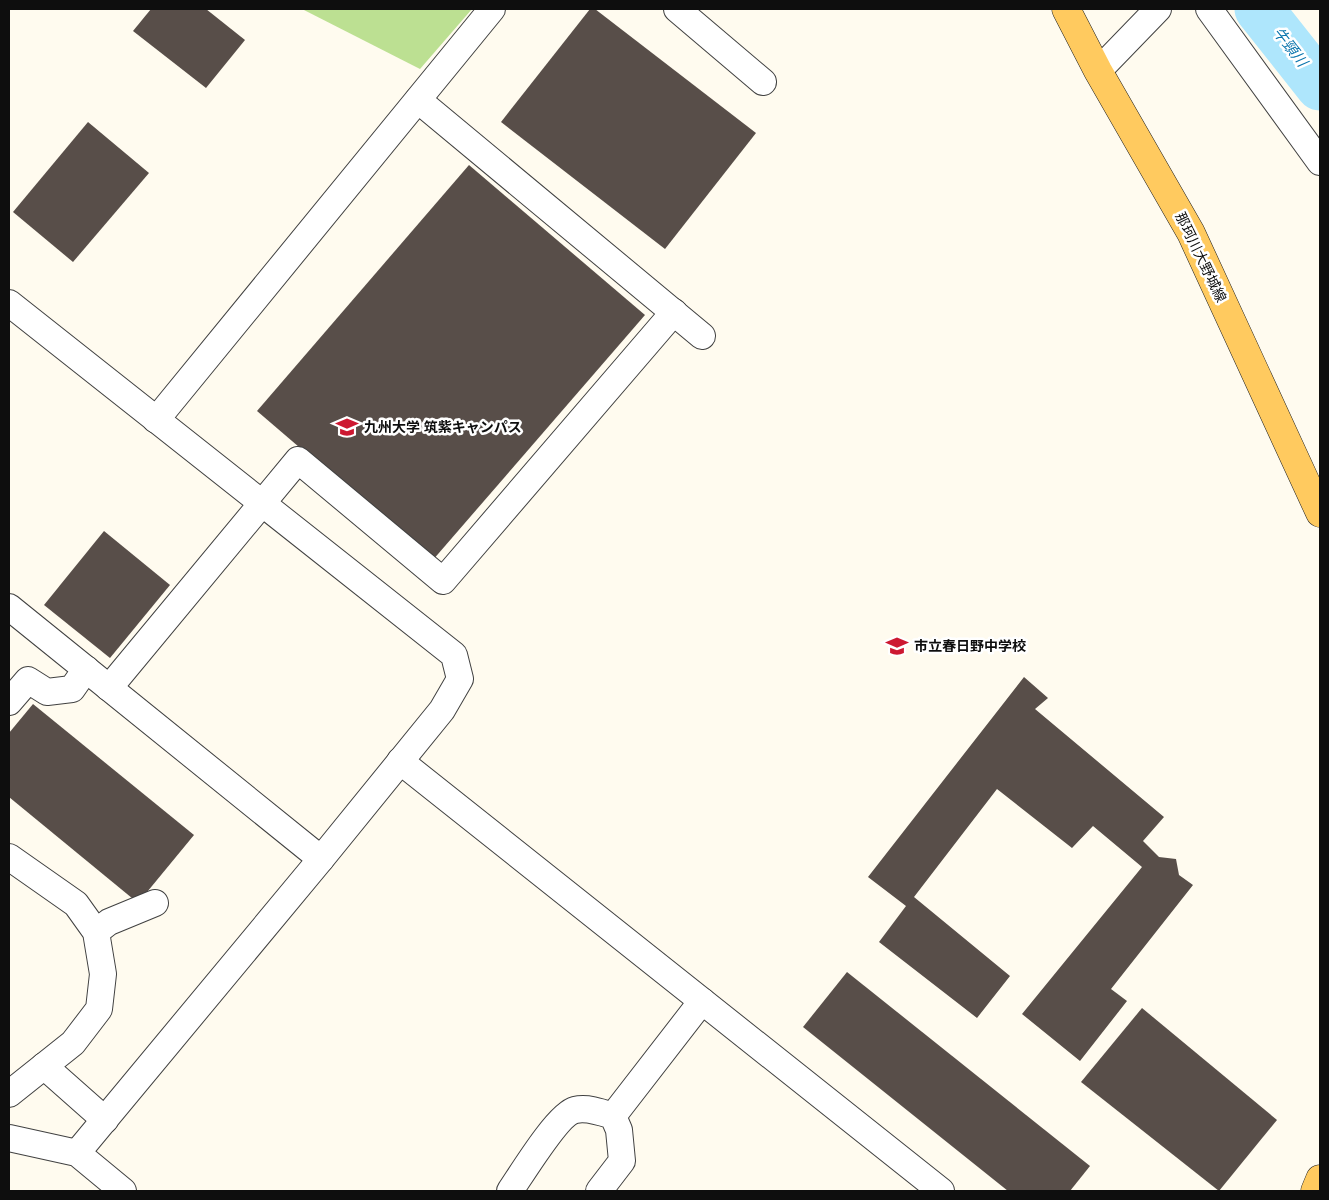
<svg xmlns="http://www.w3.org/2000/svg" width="1329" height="1200" font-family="'PT Serif','Noto Sans JP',serif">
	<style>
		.forest { fill: #bce092 }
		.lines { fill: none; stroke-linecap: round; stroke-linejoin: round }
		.river { stroke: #aee6fc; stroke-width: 49 }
		.building { fill: #584e49 }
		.minor-casing { stroke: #414141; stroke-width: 28 }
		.major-casing { stroke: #1f1f1f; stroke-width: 29 }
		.minor { stroke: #fff; stroke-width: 26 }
		.major { stroke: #ffca5f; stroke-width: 28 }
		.labels { text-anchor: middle; stroke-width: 5; stroke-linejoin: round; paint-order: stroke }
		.street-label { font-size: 14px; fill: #0e0e0e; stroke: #fff }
		.poi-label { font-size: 14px; font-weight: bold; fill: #0e0e0e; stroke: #fff; text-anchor: start }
		.water-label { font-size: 15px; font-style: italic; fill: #0a75ad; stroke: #fff }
	</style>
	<rect width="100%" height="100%" fill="#fffbef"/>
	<polygon class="forest" points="302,9 472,9 420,69"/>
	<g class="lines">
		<polyline class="river" points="1259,9 1320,86"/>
	</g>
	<g class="building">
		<polygon points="151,9 206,9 245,40 206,88 133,31"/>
		<polygon points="590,9 595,9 756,133 665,249 501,122"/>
		<polygon points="88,122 149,173 73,262 13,212"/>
		<polygon points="469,165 645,315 432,561 257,411"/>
		<polygon points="104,531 170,585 110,658 44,605"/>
		<polygon points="1024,677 1048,698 1035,709 1164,817 1143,841 1159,857 1176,859 1179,875 1193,885 1111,989 1127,1001 1080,1061 1022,1014 1142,867 1093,826 1072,848 997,789 914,897 1010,976 977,1018 879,942 906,906 868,877"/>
		<polygon points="33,704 194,835 138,903 9,797 9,733"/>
		<polygon points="847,972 1090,1166 1070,1191 1008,1191 803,1027"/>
		<polygon points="1142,1008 1277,1120 1219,1191 1081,1082"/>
	</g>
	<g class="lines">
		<g class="minor-casing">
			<g id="minor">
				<polyline points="677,9 763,82"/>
				<polyline points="1209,9 1320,162"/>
				<polyline points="1098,71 1158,9"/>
				<polyline points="418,100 702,336"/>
				<polyline points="9,303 454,655 460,679 442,710 321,859 77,1153"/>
				<polyline points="156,420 492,9"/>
				<polyline points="9,607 321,859"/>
				<polyline points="109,688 298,460 443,581 674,312"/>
				<polyline points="9,702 28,680 47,692 72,689 86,669"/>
				<polyline points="400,761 941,1191"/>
				<polyline points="9,857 76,904 96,932 103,974 99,1009 73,1043 9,1094"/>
				<polyline points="96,932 109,922 155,903"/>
				<polyline points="44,1066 105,1120"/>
				<polyline points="613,1116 702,1001"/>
				<polyline points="9,1138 77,1153 123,1191"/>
				<path d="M510 1191C521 1175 558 1114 575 1110 587 1107 601 1112 613 1116L619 1130 622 1161 599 1191"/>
			</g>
		</g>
		<g class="major-casing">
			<g id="major">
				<polyline points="1066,9 1098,71 1191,233 1320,513"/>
				<polyline points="1315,1191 1320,1179"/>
			</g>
		</g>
		<use href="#minor" class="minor"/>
		<use href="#major" class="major"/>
	</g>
	<defs>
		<g id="university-bare" transform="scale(1.725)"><path d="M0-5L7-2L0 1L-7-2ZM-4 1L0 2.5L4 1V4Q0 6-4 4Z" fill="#cd1831" stroke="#fff" stroke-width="2.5" paint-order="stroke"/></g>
		<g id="school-bare" transform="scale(1.725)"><path d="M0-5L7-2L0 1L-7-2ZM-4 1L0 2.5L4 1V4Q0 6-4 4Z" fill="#cd1831" stroke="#fff" stroke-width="2.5" paint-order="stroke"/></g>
	</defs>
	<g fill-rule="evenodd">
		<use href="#university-bare" x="347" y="427"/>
		<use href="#school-bare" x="897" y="646"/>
	</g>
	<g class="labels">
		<g class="street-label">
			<text transform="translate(1201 257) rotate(64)" y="5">那珂川大野城線</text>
		</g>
		<g class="poi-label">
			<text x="364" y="432">九州大学 筑紫キャンパス</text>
			<text x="914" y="651">市立春日野中学校</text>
		</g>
		<g class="water-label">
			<text transform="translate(1290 47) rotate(52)" y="5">牛頸川</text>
		</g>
	</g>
	<rect width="1329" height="1200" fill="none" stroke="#0e0e0e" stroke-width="20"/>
</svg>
